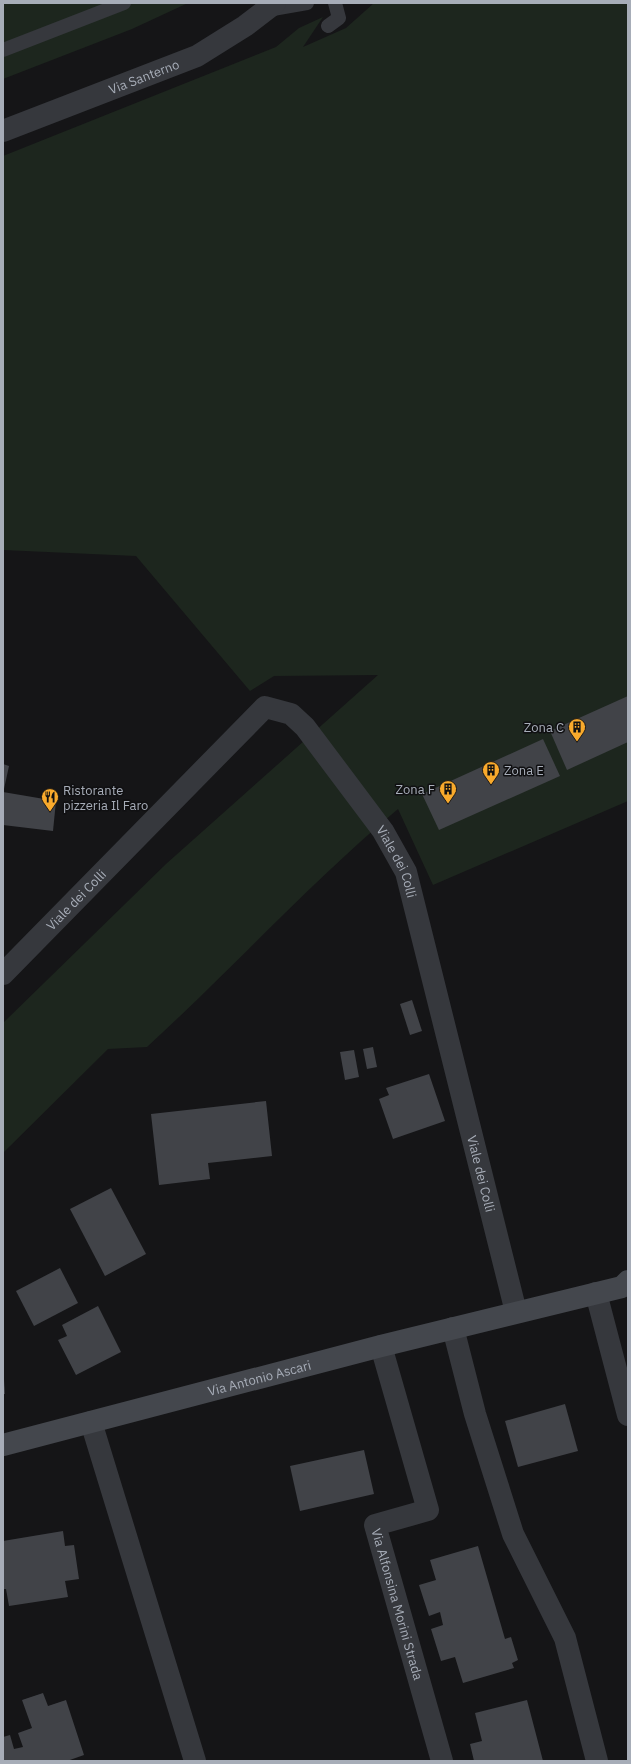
<svg xmlns="http://www.w3.org/2000/svg" width="631" height="1764" font-family="'IBM Plex Sans',sans-serif">
	<style>
		.pitch { fill: #1d261e }
		.building { fill: #414348 }
		.lines { fill: none; stroke-linecap: round; stroke-linejoin: round }
		.lane { stroke: #36383d; stroke-width: 14 }
		.street { stroke: #36383d; stroke-width: 22 }
		.secondary { stroke: #44474d; stroke-width: 22 }
		.labels { text-anchor: middle; stroke-width: 3; stroke-linejoin: round; paint-order: stroke }
		.street-label { font-size: 13px; fill: #a7adb8; stroke: #101012 }
		.poi-label { font-size: 13px; fill: #a7adb8; stroke: #101012; text-anchor: end }
	</style>
	<rect width="100%" height="100%" fill="#151517"/>
	<g class="pitch">
		<polygon points="3,3 188,3 132,29 3,79"/>
		<path d="M374 3H628V801L433 885 398 809C310 883 232 969 147 1047L108 1049 3 1153V1023L166 864 378 675 274 676 250 691 136 556 3 550V156L276 47 299 28 323 17 303 47 346 28Z"/>
	</g>
	<g class="building">
		<polygon points="628,696 628,742 567,770 550,731"/>
		<polygon points="543,739 560,776 439,830 422,794"/>
		<polygon points="3,764 9,766 4,789 3,788"/>
		<polygon points="3,792 56,801 53,831 3,825"/>
		<polygon points="412,1000 422,1031 410,1035 400,1004"/>
		<polygon points="373,1047 377,1067 367,1069 363,1049"/>
		<polygon points="354,1050 359,1077 345,1080 340,1052"/>
		<polygon points="429,1074 445,1121 393,1139 379,1099 389,1095 386,1088"/>
		<polygon points="266,1101 272,1156 208,1163 210,1179 159,1185 151,1114"/>
		<polygon points="111,1188 146,1254 105,1276 70,1209"/>
		<polygon points="60,1268 78,1303 34,1326 16,1291"/>
		<polygon points="98,1306 121,1352 76,1375 58,1340 67,1336 62,1325"/>
		<polygon points="4,1379 5,1394 3,1394 3,1380"/>
		<polygon points="565,1404 578,1451 518,1467 505,1421"/>
		<polygon points="364,1450 374,1494 300,1511 290,1466"/>
		<polygon points="63,1531 65,1546 74,1545 79,1579 65,1581 68,1597 9,1606 6,1589 3,1589 3,1541"/>
		<polygon points="478,1546 505,1639 511,1637 518,1660 512,1663 514,1668 463,1683 455,1657 441,1661 431,1629 443,1625 440,1612 429,1616 419,1585 436,1580 430,1560"/>
		<polygon points="43,1693 48,1706 66,1700 84,1755 67,1761 3,1761 3,1737 10,1735 14,1749 23,1747 18,1733 32,1728 22,1700"/>
		<polygon points="527,1700 543,1761 474,1761 470,1744 482,1741 475,1713"/>
	</g>
	<g class="lines">
		<g class="lane">
			<polyline points="267,10 307,3"/>
			<polyline points="328,26 339,18 335,3"/>
			<polyline points="3,50 124,3"/>
		</g>
		<g class="street">
			<path id="s1" d="M3 131 197 56 245 26 275 3"/>
			<path id="s2" d="M3 974 265 707 291 714 305 727 383 831 406 872 516 1312"/>
			<polyline points="596,1293 628,1415"/>
			<polyline points="453,1328 475,1414 513,1534 565,1638 597,1761"/>
			<path id="s3" d="M381 1346 428 1510 375 1525 442 1761"/>
			<polyline points="91,1422 195,1761"/>
		</g>
		<path class="secondary" id="s4" d="M3 1445 381 1346 622 1287 628 1281"/>
	</g>
	<defs>
		<g id="building-pin" transform="scale(0.9)"><path d="M0 17L-7.5 6A9.5 9.5 0 1 1 7.5 6Z" fill="#f9aa2c" stroke="#101012"/><path d="M-4-6H4V6H1V3H-1V6H-4ZM-2.5-4.3h1.7v1.8h-1.7ZM.8-4.3h1.7v1.8H.8ZM-2.5-1h1.7V.8h-1.7ZM.8-1h1.7V.8H.8Z" fill="#111"/></g>
		<g id="restaurant-pin" transform="scale(0.9)"><path d="M0 17L-7.5 6A9.5 9.5 0 1 1 7.5 6Z" fill="#f9aa2c" stroke="#101012"/><path d="M-5-6h1v4h1v-4h1v4h1v-4h1v5L-1.5 .5V6h-2V.5L-5-1ZM5-6V6H3V1.5H1.5Q1.5-4 5-6Z" fill="#111"/></g>
	</defs>
	<g fill-rule="evenodd">
		<use href="#building-pin" x="577" y="727"/>
		<use href="#building-pin" x="491" y="770"/>
		<use href="#building-pin" x="448" y="789"/>
		<use href="#restaurant-pin" x="50" y="797"/>
	</g>
	<g class="labels">
		<g class="street-label">
			<text dy="5" stroke="none"><textPath href="#s1" startOffset="151">Via Santerno</textPath></text>
			<text dy="5" stroke="none"><textPath href="#s2" startOffset="584">Viale dei Colli</textPath></text>
			<text dy="5" stroke="none"><textPath href="#s2" startOffset="104">Viale dei Colli</textPath></text>
			<text dy="5" stroke="none"><textPath href="#s2" startOffset="908">Viale dei Colli</textPath></text>
			<text dy="5" stroke="none"><textPath href="#s4" startOffset="265">Via Antonio Ascari</textPath></text>
			<text dy="5" stroke="none"><textPath href="#s3" startOffset="308">Via Alfonsina Morini Strada</textPath></text>
		</g>
		<g class="poi-label">
			<text x="564" y="732">Zona C</text>
			<text x="504" y="775" text-anchor="start">Zona E</text>
			<text x="435" y="794">Zona F</text>
			<text x="63" y="795" text-anchor="start">Ristorante<tspan x="63" dy="15">pizzeria Il Faro</tspan></text>
		</g>
	</g>
	<rect width="631" height="1764" fill="none" stroke="#a7adb8" stroke-width="8"/>
</svg>
